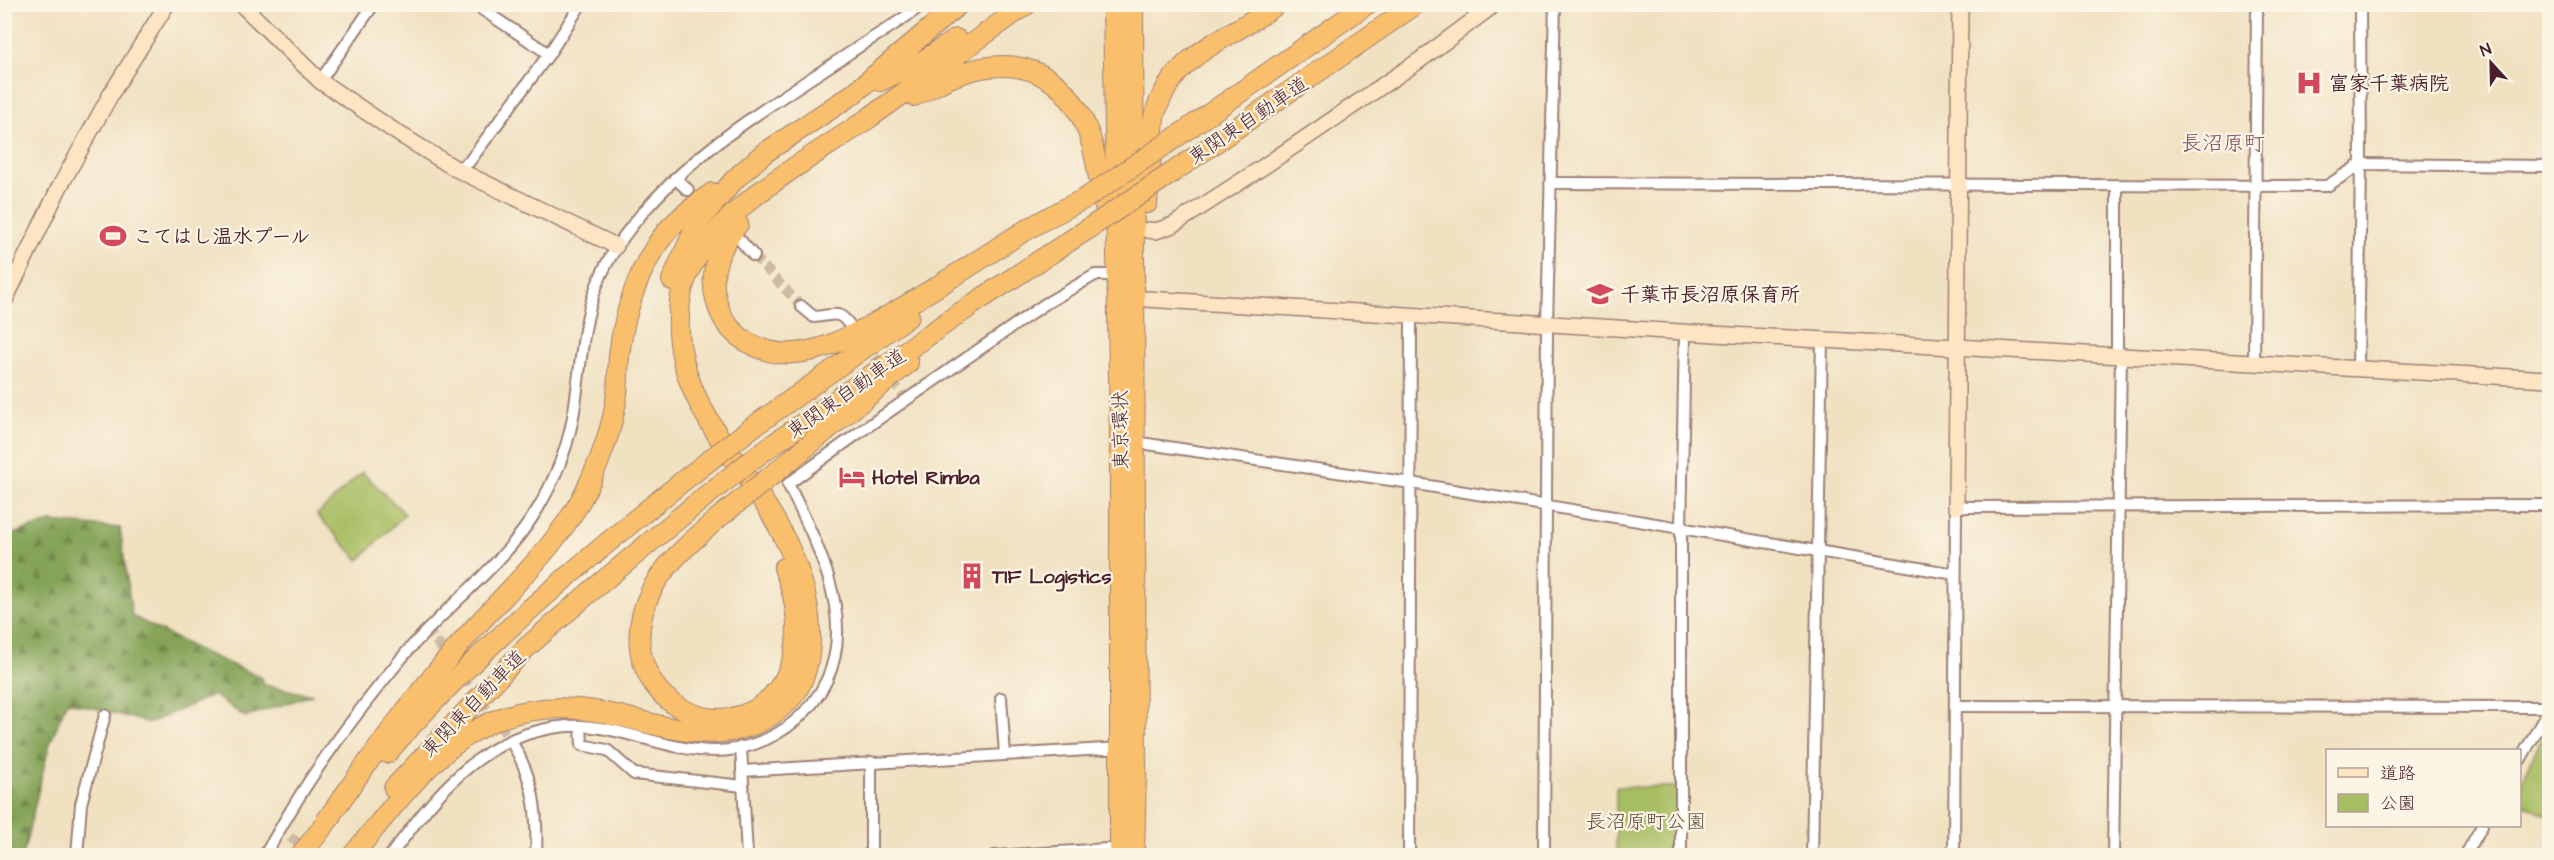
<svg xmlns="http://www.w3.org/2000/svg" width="2554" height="860" font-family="'Architects Daughter','Klee One',sans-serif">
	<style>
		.forest { fill: url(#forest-firs); stroke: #686242; stroke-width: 1.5 }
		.park { fill: #a7bd62; stroke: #786e46; stroke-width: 1.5 }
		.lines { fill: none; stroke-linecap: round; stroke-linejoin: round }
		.street-tunnel { stroke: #cfbaa3; stroke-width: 10; stroke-dasharray: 10 5; stroke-linecap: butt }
		.street-casing { stroke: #9d8076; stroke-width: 14 }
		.secondary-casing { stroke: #9d8076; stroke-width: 18 }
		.highway-casing { stroke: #9d8076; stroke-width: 22 }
		.street { stroke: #fff; stroke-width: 10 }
		.secondary { stroke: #fde5c4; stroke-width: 15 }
		.highway { stroke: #f9bf6c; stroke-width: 20 }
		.highway-bridge-casing { stroke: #9d8076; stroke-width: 22; stroke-linecap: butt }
		.highway-bridge { stroke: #f9bf6c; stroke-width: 20 }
		.labels { text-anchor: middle; stroke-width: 4.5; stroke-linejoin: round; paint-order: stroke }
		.poi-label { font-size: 20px; font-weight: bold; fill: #4a1f2b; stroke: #fcf5e5; text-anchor: start }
		.street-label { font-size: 20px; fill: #4a1f2b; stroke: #fcf5e5 }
		.park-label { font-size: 20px; fill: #664e3c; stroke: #fcf5e5 }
		.neighbourhood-label { font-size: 21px; fill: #814c61; stroke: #fcf5e5 }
	</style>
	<defs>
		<pattern id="forest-firs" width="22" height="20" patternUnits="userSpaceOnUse" patternTransform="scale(1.5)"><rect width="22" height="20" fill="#85a458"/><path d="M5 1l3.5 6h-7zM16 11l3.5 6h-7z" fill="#6f8549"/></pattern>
	</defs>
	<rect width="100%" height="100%" fill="#fcf5e5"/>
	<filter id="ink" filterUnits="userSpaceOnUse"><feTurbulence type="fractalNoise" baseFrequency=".0167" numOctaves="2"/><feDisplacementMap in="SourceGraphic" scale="12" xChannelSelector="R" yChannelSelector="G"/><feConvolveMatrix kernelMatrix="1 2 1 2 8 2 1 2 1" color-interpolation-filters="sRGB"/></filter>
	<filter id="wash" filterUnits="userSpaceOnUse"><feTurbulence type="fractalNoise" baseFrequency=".008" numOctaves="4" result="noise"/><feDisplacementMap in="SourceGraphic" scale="24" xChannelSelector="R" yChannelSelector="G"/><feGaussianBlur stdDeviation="1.35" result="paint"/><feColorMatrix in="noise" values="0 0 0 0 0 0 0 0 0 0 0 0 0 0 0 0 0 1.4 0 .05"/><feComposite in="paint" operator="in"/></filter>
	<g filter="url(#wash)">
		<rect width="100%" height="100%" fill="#f0e1c1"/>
		<polygon class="forest" points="51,522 120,528 132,616 198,650 260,677 265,685 312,695 245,717 213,695 150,723 67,701 49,746 23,855 5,856 4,681 8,665 4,624 4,556 12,534"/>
		<g class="park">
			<polygon points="362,472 405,514 359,560 317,515"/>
			<polygon points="2549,722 2549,816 2520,802 2520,785"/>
			<polygon points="1616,787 1677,787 1677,855 1616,856"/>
		</g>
	</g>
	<g filter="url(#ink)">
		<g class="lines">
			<g class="street-tunnel">
				<polyline points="754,256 801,306"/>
				<polyline points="865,345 906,399"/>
				<polyline points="427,629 511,741"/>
				<polyline points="290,837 317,856"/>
			</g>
			<g class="street-casing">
				<g id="street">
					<polyline points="474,4 549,54"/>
					<polyline points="320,81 374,4"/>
					<polyline points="456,169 469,162 549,54 581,4"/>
					<polyline points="675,178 688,190"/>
					<polyline points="1550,183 2327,186 2361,164 2550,166"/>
					<polyline points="740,240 754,256"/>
					<path d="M801 306 814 317C834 316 838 308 851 327"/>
					<polyline points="2117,355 2117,187"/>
					<polyline points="2254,364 2257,4"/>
					<polyline points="2358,369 2361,164 2360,4"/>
					<polyline points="1134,442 1411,483 1955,574"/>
					<polyline points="1001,698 1005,755"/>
					<polyline points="1955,706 2550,707"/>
					<polyline points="581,726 582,745 607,750 634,774 743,786"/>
					<path d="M511 741C534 779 538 811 536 856"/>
					<polyline points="741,747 747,856"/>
					<polyline points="2520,760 2550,708"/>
					<polyline points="871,762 871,856"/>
					<polyline points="742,771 1121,748"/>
					<polyline points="77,856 81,804 105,715"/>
					<path d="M264 856C274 840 283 823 293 807 324 755 366 701 405 654 447 605 503 566 537 510 553 483 566 452 572 422 581 377 580 329 597 285 608 256 625 233 645 210 702 145 777 101 848 54 873 37 899 23 923 4"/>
					<path d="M390 856C427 807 466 754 527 734 544 729 563 725 581 726 626 728 668 751 715 751 743 751 774 739 795 721 873 654 826 560 788 484L864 429 1045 304 1095 275H1117"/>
					<polyline points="994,856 1108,849"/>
					<polyline points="1409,856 1411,318"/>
					<polyline points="1544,856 1547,325 1555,4"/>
					<polyline points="1681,856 1681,528 1685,334"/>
					<polyline points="1812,856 1822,341"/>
					<polyline points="1954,856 1956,507 2550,505"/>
					<polyline points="2113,856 2121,356"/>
					<polyline points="2465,856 2482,826"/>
				</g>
			</g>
			<g class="secondary-casing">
				<g id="secondary">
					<polyline points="241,4 320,81 396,132 456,169 616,246"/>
					<polyline points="1148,230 1156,231 1173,225 1263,167 1420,60 1495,4"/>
					<path d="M1146 299C1614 330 2081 355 2550 379"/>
					<polyline points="4,302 59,188 111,94 167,4"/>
					<polyline points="1956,507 1960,4"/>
				</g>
			</g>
			<g class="highway-casing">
				<g id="highway">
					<polyline points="1113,4 1120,440 1120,856"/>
					<polyline points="1133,4 1136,771 1134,856"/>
					<polyline points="880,81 923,61 956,39"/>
					<path d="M914 96C930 88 946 78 963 73 1021 54 1067 75 1088 132 1097 154 1098 181 1104 204"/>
					<polyline points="1169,142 1367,4"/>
					<polyline points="1173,172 1416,4"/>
					<path d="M1147 203 1154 117C1173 51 1228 41 1277 4"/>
					<path d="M738 224C721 246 708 270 716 299 720 317 730 332 747 342 761 350 777 355 794 353 825 351 852 335 879 321 924 296 967 268 1010 240 1035 224 1060 211 1086 198"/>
					<polyline points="672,280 698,222 735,179 763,154 853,94 959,4"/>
					<polyline points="750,429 909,316"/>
					<polyline points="765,450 970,306 1088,229"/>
					<polyline points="782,467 908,363"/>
					<path d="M717 519C694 540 667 561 652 589 596 701 744 771 789 670 803 639 797 599 784 568"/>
					<path d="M387 753C477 649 581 563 688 477"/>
					<polyline points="394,788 526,648 590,592 702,499"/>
					<path d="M322 827C367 763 410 701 461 643 504 593 558 548 587 488 601 459 613 426 617 394 618 382 618 369 619 357 623 315 639 265 667 231 680 216 696 205 712 193"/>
					<polyline points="300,856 330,818"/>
					<path d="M352 856C394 806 438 742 501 718 526 709 552 707 578 709 643 714 709 755 770 716 780 709 789 702 796 692 806 676 810 657 810 638 811 593 793 550 770 512 732 451 675 394 679 317 679 298 683 280 693 263 729 201 809 160 866 120 920 82 973 42 1027 4"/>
				</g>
			</g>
			<use href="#street" class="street"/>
			<use href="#secondary" class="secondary"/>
			<use href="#highway" class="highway"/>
			<g class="highway-bridge-casing">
				<g id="highway-bridge">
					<polyline points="1086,198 1169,142"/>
					<polyline points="1088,229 1173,172"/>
					<polyline points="688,477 750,429"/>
					<polyline points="702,499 765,450"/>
					<polyline points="717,519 782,467"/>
				</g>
			</g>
			<use href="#highway-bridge" class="highway-bridge"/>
		</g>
	</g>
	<defs>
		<g id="hospital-bare" transform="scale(2.07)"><path d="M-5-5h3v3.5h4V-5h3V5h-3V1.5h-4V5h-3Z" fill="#d1495b" stroke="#fcf5e5" stroke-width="2.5" paint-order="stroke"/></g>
		<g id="stadium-bare" transform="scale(2.07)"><path d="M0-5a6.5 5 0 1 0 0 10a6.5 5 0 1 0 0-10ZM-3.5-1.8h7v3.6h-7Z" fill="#d1495b" stroke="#fcf5e5" stroke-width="2.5" paint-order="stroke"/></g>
		<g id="school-bare" transform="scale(2.07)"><path d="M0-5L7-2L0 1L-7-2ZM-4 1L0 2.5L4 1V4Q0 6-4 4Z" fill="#d1495b" stroke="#fcf5e5" stroke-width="2.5" paint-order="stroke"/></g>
		<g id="hotel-bare" transform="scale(2.07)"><path d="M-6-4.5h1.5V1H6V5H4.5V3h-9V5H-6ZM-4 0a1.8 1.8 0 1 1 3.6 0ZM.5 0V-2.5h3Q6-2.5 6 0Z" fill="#d1495b" stroke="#fcf5e5" stroke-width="2.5" paint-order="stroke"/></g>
		<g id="building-bare" transform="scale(2.07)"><path d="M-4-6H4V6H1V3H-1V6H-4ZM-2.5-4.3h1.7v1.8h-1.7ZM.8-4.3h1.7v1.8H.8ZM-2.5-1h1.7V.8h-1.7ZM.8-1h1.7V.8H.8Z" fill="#d1495b" stroke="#fcf5e5" stroke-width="2.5" paint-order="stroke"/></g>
	</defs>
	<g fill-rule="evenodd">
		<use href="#hospital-bare" x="2309" y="83"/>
		<use href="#stadium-bare" x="113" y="236"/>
		<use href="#school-bare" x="1600" y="294"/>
		<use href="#hotel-bare" x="852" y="477"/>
		<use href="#building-bare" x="972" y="576"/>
	</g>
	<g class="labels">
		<g class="poi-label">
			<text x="2329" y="90">富家千葉病院</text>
			<text x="133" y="243">こてはし温水プール</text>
			<text x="1620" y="301">千葉市長沼原保育所</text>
			<text x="872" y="484">Hotel Rimba</text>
			<text x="992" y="583">TIF Logistics</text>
		</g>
		<g class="street-label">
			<text transform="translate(1248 120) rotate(-34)" y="7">東関東自動車道</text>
			<text transform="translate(846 393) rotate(-35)" y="7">東関東自動車道</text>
			<text transform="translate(1120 430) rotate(-91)" y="7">東京環状</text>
			<text transform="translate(473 703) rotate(-46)" y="7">東関東自動車道</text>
		</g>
		<g class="park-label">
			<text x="1646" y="828">長沼原町公園</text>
		</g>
		<g class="neighbourhood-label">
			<text x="2223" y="150">長沼原町</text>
		</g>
	</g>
	<rect width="2554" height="860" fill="none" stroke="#fcf5e5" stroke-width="24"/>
	<rect x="2326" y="749" width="195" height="78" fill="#fcf5e5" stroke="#b59f9b" stroke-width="1.5"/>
	<rect x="2338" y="768" width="30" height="9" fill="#fde5c4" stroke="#b59f9b" stroke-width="1.5"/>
	<text x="2380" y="779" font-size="18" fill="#4a1f2b">道路</text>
	<rect x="2338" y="794" width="30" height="18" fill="#a7bd62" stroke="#b59f9b" stroke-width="1.5"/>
	<text x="2380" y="809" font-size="18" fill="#4a1f2b">公園</text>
	<g transform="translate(2491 63) rotate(338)" stroke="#fcf5e5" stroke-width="4.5" paint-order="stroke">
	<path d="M0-4.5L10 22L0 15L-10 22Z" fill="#4a1f2b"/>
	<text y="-9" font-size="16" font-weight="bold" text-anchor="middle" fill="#4a1f2b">N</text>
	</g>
</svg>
